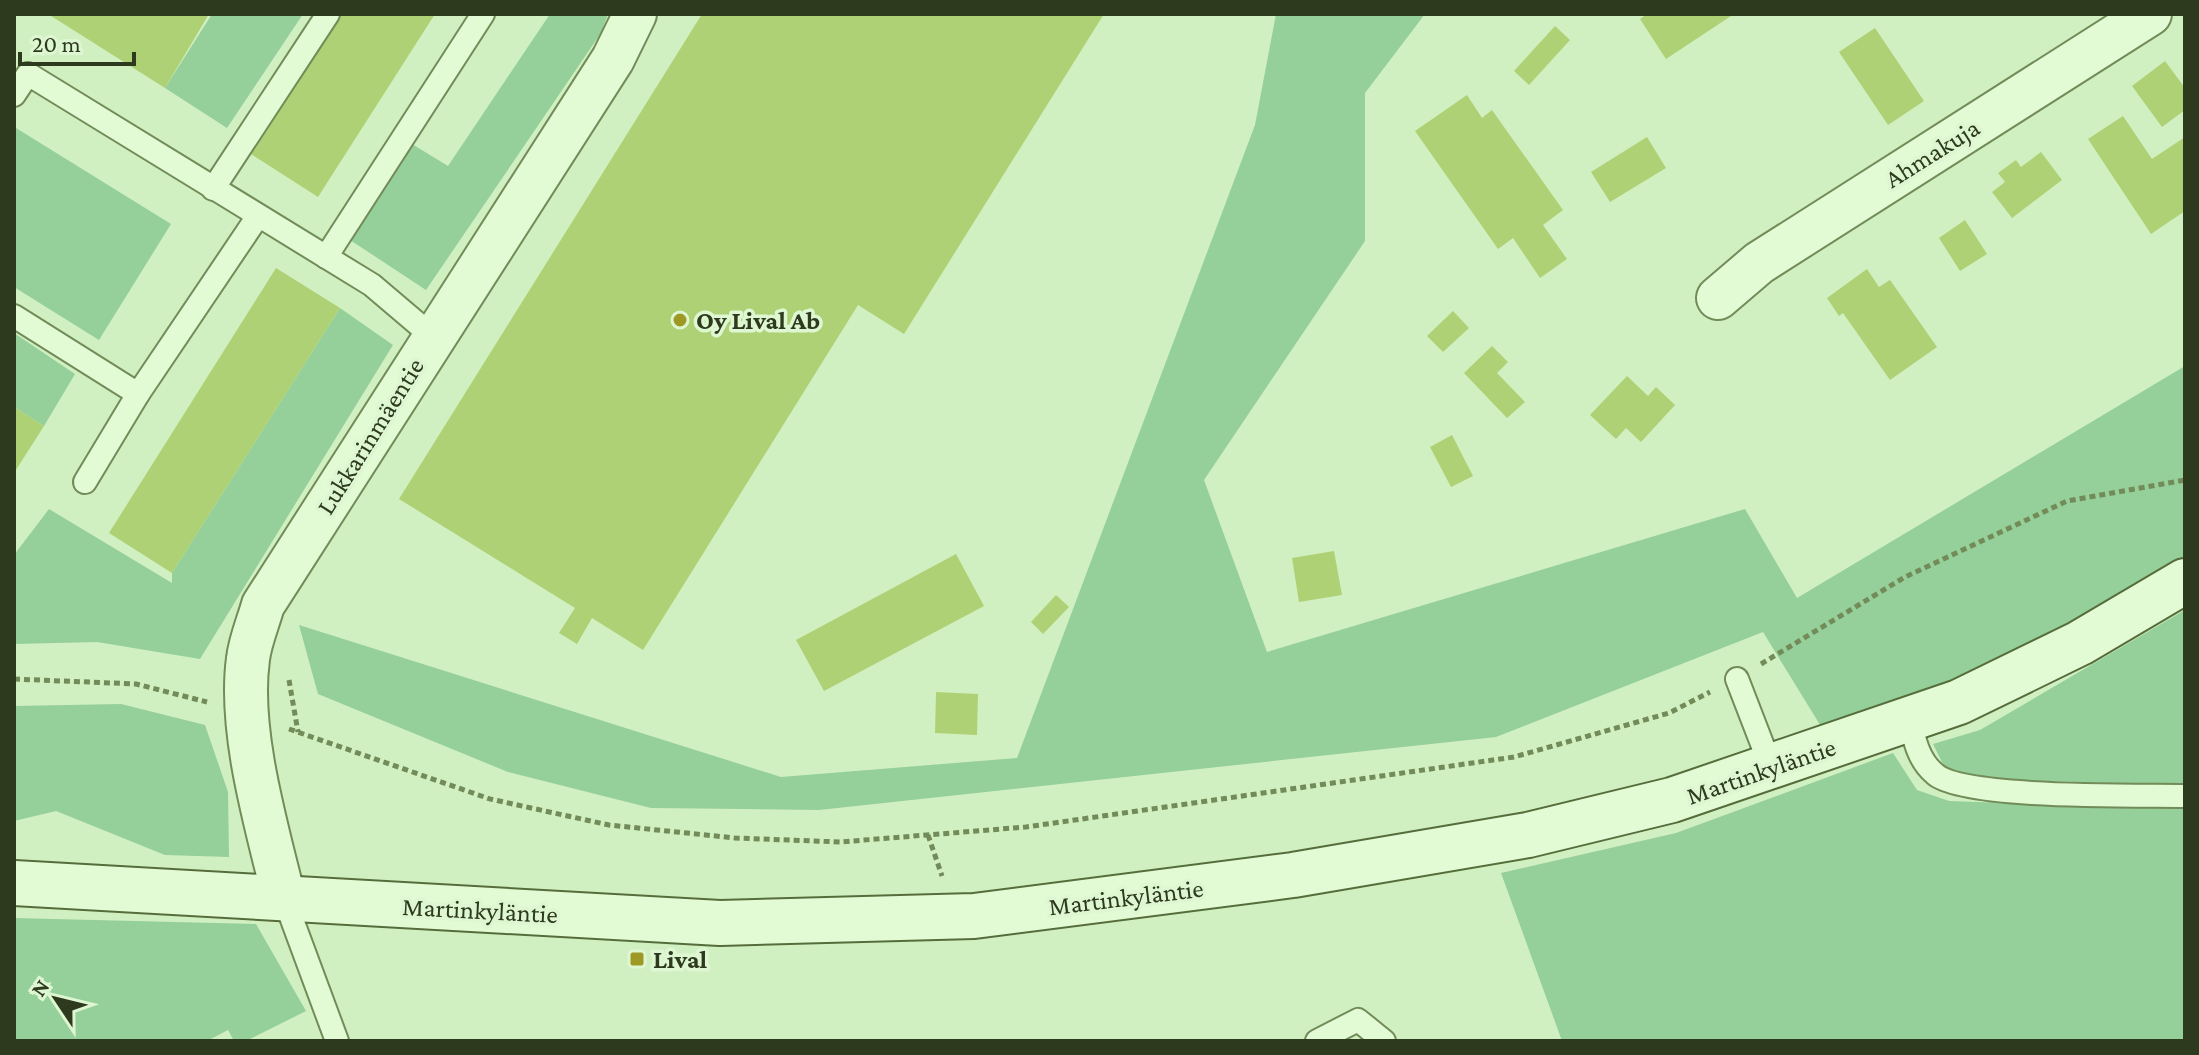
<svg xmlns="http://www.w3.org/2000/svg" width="2199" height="1055" font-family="'Crimson Pro',serif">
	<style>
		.green { fill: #95cf99 }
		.building { fill: #aed175 }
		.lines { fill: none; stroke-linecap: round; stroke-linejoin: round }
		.lane-casing { stroke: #728b58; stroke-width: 26 }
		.street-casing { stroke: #728b58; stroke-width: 46 }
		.secondary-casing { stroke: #566d3b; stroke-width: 48 }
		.path { stroke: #728b58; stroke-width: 5; stroke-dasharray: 6 4; stroke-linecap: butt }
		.lane { stroke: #e2fbd5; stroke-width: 22 }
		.street { stroke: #e2fbd5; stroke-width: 42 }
		.secondary { stroke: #e2fbd5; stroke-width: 44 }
		.poi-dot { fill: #9e9824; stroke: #def7d2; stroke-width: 3 }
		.labels { text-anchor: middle; stroke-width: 7; stroke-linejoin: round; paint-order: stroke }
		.street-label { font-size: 26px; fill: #2d3a1d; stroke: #def7d2 }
		.poi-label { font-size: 26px; font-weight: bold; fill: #2d3a1d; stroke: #def7d2; text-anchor: start }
	</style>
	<rect width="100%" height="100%" fill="#d1f0c1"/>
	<g class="green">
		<polygon points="212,14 303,14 227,128 165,88"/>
		<polygon points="550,14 608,14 601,33 426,290 350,240 412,144 448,166"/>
		<polygon points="1276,14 1425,14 1365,93 1365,241 1204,480 1267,652 1745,509 1797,598 2185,366 2185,581 1833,746 1763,632 1496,737 819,810 651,808 508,772 318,694 299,625 781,777 1017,758 1255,125"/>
		<polygon points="16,128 171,224 99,340 14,287"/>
		<polygon points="340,308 393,345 200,659 97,642 14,644 14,555 49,509 172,583 172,573"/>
		<polygon points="14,333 75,374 44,426 14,407"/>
		<polygon points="2185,610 2185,1041 1562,1041 1501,873 1676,833 1893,753 1917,790 1949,801 2140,808 2141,784 1979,779 1946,770 1933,744 1980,730"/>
		<polygon points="121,704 205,725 228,792 229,857 165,855 56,811 14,821 14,706"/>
		<polygon points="14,918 256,924 306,1011 246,1041 234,1041 228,1030 207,1041 14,1041"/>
	</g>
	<g class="building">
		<polygon points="48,14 209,14 165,88"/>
		<polygon points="340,14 435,14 318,197 251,154"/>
		<polygon points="702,14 1104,14 904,334 858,305 643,650 592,618 577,644 559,633 575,608 399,499"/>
		<polygon points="1647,14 1734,14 1666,59 1640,19"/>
		<polygon points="1555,26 1570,40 1529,85 1514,71"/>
		<polygon points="1875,28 1924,101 1888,125 1839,52"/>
		<polygon points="2165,61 2185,88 2185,110 2162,127 2132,86"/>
		<polygon points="1467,95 1482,118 1492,110 1563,210 1543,225 1567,259 1540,278 1513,238 1498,249 1415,131"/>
		<polygon points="2123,116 2152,159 2185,137 2185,211 2151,234 2088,139"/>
		<polygon points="1647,137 1666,168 1610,202 1591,172"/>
		<polygon points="2041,152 2062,180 2012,218 1992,192 2005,182 1998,173 2016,160 2021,167"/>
		<polygon points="1965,220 1987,254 1960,271 1939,238"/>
		<polygon points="276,268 340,308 172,573 109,533"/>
		<polygon points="1867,269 1879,287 1890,280 1937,347 1890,380 1843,313 1839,316 1827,298"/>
		<polygon points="1453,311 1469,328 1443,352 1427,336"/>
		<polygon points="1492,346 1508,362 1497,373 1525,402 1507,418 1464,373"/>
		<polygon points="1627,376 1648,396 1656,387 1675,405 1641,442 1626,428 1616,439 1590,415"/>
		<polygon points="14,407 44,426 14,473"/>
		<polygon points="1452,435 1473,476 1451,487 1430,447"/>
		<polygon points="1334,551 1342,595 1299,602 1292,558"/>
		<polygon points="956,554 984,606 824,691 796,640"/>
		<polygon points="1056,595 1069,607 1043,634 1031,622"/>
		<polygon points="936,692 978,694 977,735 935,733"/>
	</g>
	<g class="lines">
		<g class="lane-casing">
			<g id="lane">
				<polyline points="14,95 28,74 372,285 432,336"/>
				<polyline points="213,189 328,14"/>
				<polyline points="326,257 483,14"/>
				<polyline points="14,316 138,394 258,216"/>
				<polyline points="85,482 138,394"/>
				<polyline points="1737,679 1771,767"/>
				<path d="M1910 719C1914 739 1918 760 1935 774 1963 799 2139 795 2185 796"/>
				<polyline points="284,898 337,1041"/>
				<polyline points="1317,1041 1358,1020 1384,1041"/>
			</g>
		</g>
		<g class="street-casing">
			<g id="street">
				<polyline points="1718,298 1759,263 2150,14"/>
				<path d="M284 898C267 828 238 731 248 659 250 641 258 623 263 605L613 59 635 14"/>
			</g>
		</g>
		<g class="secondary-casing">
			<polyline id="secondary" points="14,883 720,923 974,916 1293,875 1528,835 1672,800 1959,702 2080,643 2185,581"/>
		</g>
		<g class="path">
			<polyline points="1761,664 1905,577 2067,501 2185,480"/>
			<polyline points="14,679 136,684 207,702"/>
			<polyline points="289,680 298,732"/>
			<polyline points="289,729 490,799 609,825 735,838 840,842 1026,827 1514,757 1669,713 1710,692"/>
			<polyline points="928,835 942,876"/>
		</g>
		<use href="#lane" class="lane"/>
		<use href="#street" class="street"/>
		<use href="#secondary" class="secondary"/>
	</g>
	<g class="poi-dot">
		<circle cx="680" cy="320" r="8"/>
		<rect x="629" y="951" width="16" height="16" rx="4"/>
	</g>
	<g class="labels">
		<g class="street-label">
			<text transform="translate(1932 153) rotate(-32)" y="9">Ahmakuja</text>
			<text transform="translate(370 436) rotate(-58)" y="9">Lukkarinmäentie</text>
			<text transform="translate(1761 771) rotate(-19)" y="9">Martinkyläntie</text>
			<text transform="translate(1126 897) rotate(-7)" y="9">Martinkyläntie</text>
			<text transform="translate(480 910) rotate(3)" y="9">Martinkyläntie</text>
		</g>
		<g class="poi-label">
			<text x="696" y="329">Oy Lival Ab</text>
			<text x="653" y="968">Lival</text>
		</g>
	</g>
	<rect width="2199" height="1055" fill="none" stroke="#2d3a1d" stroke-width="32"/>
	<g transform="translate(56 999) rotate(305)" stroke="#def7d2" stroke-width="6" paint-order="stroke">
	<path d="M0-6L14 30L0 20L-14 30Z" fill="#2d3a1d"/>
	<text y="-12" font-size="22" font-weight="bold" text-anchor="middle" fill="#2d3a1d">N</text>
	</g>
	<path d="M20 52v12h114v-12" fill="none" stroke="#2d3a1d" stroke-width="4"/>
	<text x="32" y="52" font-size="24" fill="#2d3a1d" stroke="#def7d2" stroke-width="6" paint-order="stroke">20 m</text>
</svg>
